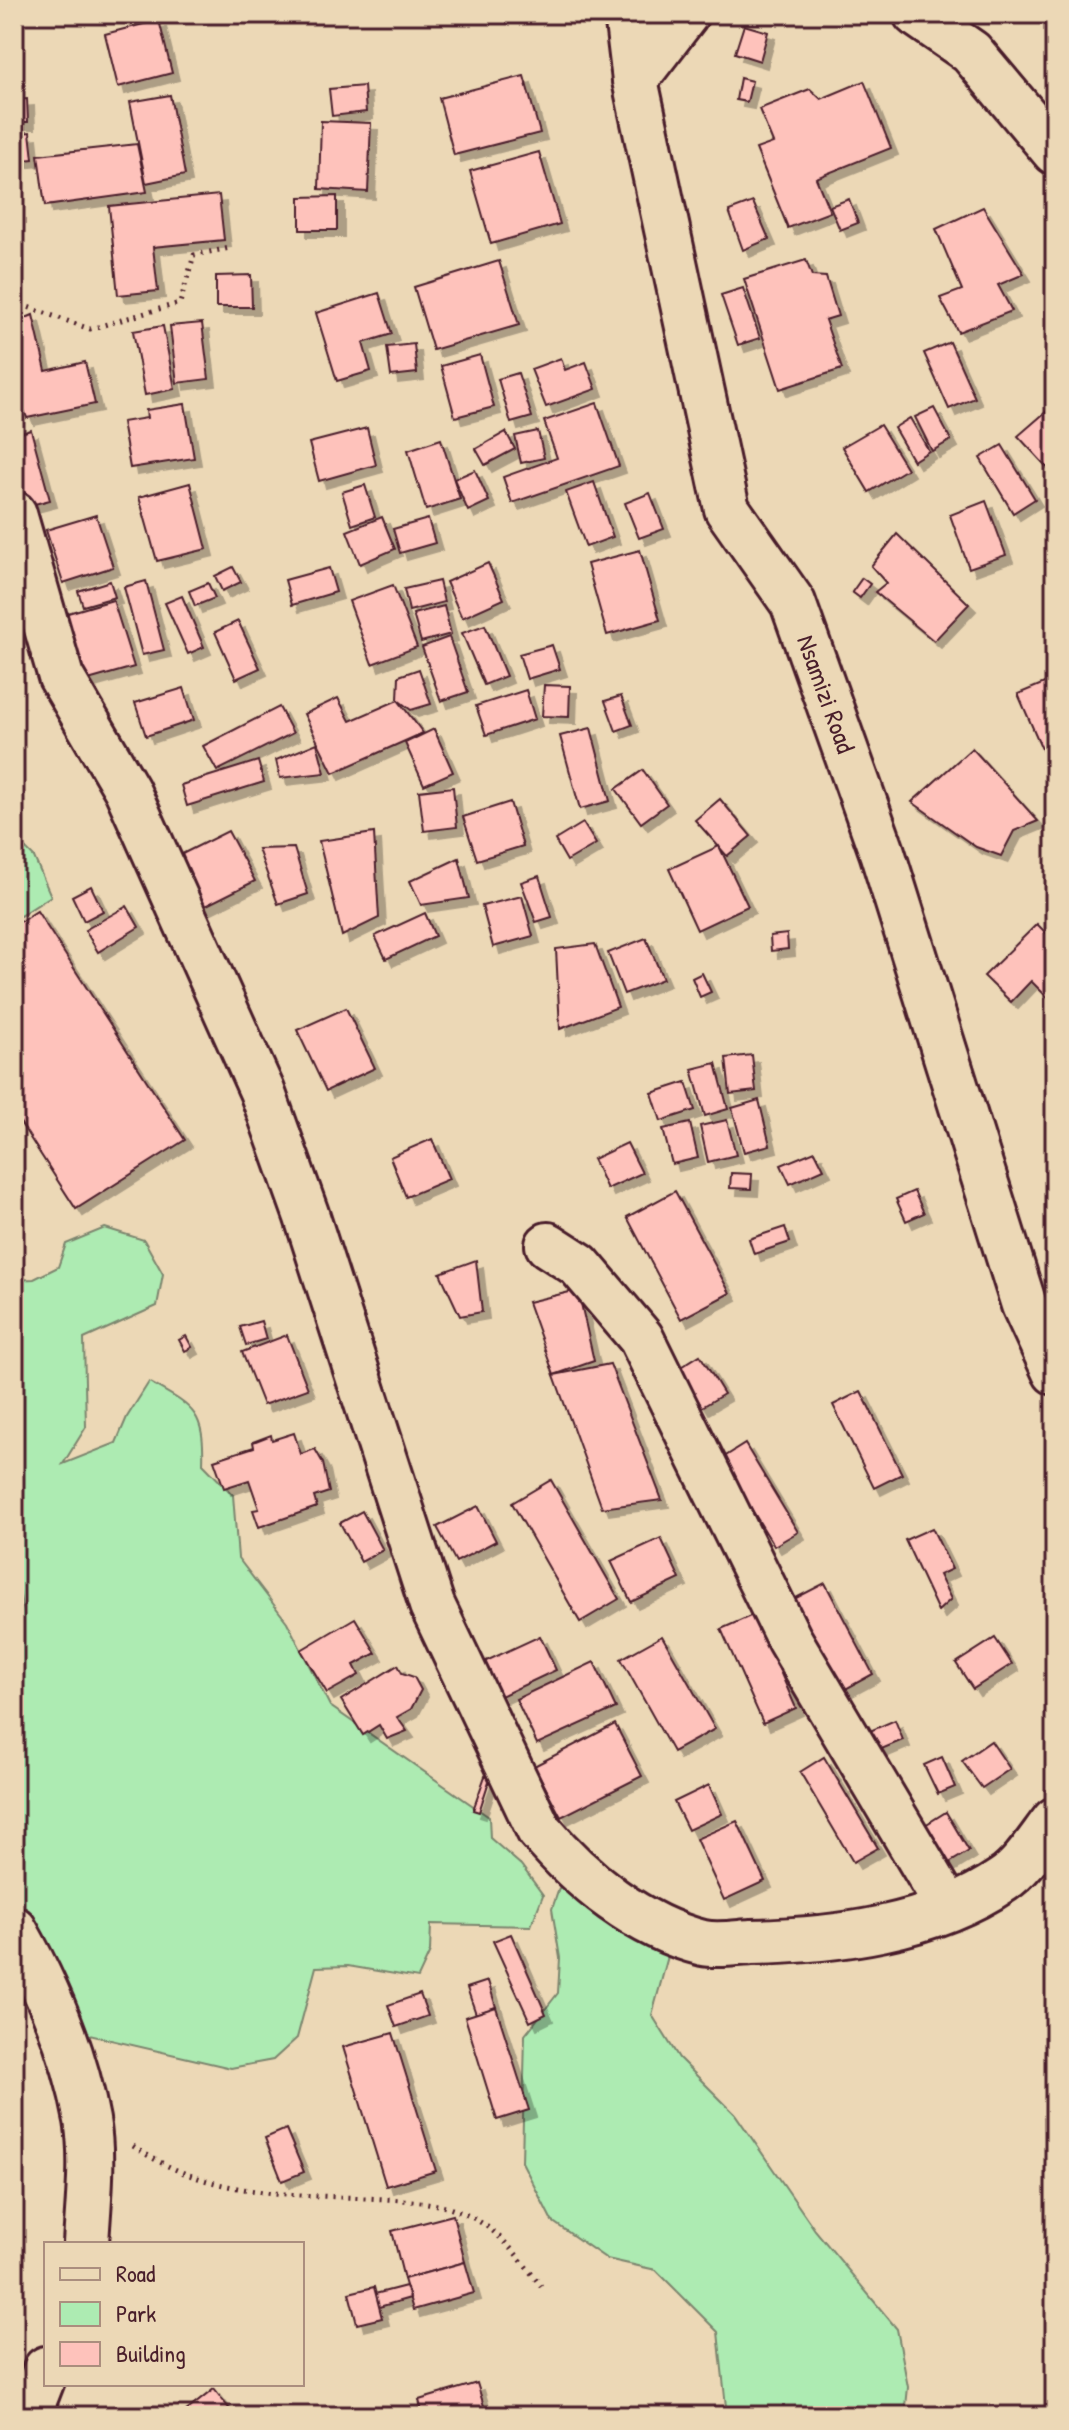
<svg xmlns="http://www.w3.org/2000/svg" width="1069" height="2430" font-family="'Patrick Hand',sans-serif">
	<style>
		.green { fill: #adebb2; stroke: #7c856e; stroke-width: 2 }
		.building { fill: #fec2bb; stroke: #4a1f2b; stroke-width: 2; filter: url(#shadow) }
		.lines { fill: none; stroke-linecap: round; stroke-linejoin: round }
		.minor-casing { stroke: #4a1f2b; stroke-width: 50 }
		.path { stroke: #4a1f2b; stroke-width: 5; stroke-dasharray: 2 6; stroke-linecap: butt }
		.minor { stroke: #ecd8b6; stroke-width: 44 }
		.labels { text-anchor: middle; stroke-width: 7; stroke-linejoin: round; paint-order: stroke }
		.street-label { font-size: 26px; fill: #4a1f2b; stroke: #ecd8b6 }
	</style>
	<defs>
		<filter id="shadow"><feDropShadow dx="7" dy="7" stdDeviation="0" flood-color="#0004"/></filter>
	</defs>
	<rect width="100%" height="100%" fill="#ecd8b6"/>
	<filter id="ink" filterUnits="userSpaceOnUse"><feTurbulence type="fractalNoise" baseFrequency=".0125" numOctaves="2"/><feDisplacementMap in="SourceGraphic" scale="16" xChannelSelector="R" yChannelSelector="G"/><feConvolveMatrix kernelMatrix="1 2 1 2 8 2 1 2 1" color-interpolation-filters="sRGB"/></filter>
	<g filter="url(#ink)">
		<g class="green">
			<polygon points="14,837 34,857 51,896 20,916 14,913"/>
			<path d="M105 1228 144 1240 163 1274 157 1306 84 1339 86 1427 63 1464 116 1443 127 1417 149 1382C193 1407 205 1411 203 1464L233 1495 238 1558 287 1622 330 1706 489 1817 490 1838 521 1865 543 1895 531 1926 431 1924 430 1952 418 1978 348 1966 316 1967 297 2038 273 2060 231 2068 89 2035 65 1981 18 1904 19 1876 14 1862V1639L22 1607 14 1561V1492L21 1478 14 1475V1280L34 1279 58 1267 66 1244Z"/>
			<polygon points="566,1868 677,1923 652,2015 679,2058 735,2114 815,2230 897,2329 908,2387 905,2416 727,2416 718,2332 656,2270 607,2259 552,2221 522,2162 525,2035 558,1993 560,1958 552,1909"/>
		</g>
		<g class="building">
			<polygon points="159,20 172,73 118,87 105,34"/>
			<polygon points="744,25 768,32 760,61 735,53"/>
			<polygon points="524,76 540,133 454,155 439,98"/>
			<polygon points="740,78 752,81 747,102 736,100"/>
			<polygon points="864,81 891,148 816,178 830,212 788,228 756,149 773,143 759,109 810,89 821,99"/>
			<polygon points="364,86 366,112 332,116 329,89"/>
			<polygon points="170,95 185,175 146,183 130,102"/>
			<polygon points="27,99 28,122 14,122 14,100"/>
			<polygon points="321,121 371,123 368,192 319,189"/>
			<polygon points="30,132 33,159 14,161 14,134"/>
			<polygon points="137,144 147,192 45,206 38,155"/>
			<polygon points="539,152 560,224 491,244 470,171"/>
			<polygon points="219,195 224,240 153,247 158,291 118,295 109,206"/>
			<polygon points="337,196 337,230 300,230 300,197"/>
			<polygon points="849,199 858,223 840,230 830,206"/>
			<polygon points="753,202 769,239 743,250 729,211"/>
			<polygon points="983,207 1024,274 998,285 1012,311 958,332 940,298 962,290 936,229"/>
			<polygon points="806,260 812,276 826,277 838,316 825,320 842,369 780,389 744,279"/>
			<polygon points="499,261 519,325 433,350 414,287"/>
			<polygon points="251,275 252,307 216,307 216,276"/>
			<polygon points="743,288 760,338 738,345 721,295"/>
			<polygon points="379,293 392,334 363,343 371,371 337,381 316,313"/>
			<polygon points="33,315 46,371 85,362 95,404 27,418 14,386 14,323"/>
			<polygon points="202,323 209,379 177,383 170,326"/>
			<polygon points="163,326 175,389 145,395 133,331"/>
			<polygon points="950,342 975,398 949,409 924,353"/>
			<polygon points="414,344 417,373 391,376 387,347"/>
			<polygon points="480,355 494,407 455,417 441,366"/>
			<polygon points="561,358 565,370 586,362 596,389 546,407 531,369"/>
			<polygon points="518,373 532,417 511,423 498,379"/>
			<polygon points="597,403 619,466 512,503 503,477 557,458 544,421"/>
			<polygon points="185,404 194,458 130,468 122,422 147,418 146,410"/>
			<polygon points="1055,404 1055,476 1018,436"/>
			<polygon points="934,408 951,440 932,451 915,417"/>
			<polygon points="910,418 929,451 913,461 894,428"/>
			<polygon points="880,425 907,469 869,492 842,447"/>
			<polygon points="367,428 376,465 319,481 309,443"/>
			<polygon points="31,430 50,500 23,507 14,472 14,435"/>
			<polygon points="538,431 544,458 521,463 515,436"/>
			<polygon points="506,432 515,449 485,465 476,449"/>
			<polygon points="441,439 460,499 426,510 408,450"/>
			<polygon points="1002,445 1035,499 1013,513 980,458"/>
			<polygon points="475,470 489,501 468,511 454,479"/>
			<polygon points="594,482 613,537 586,547 566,492"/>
			<polygon points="190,483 207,549 157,561 139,497"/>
			<polygon points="365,485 375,517 352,525 342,492"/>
			<polygon points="650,493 664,529 639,538 625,503"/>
			<polygon points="986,501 1006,555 969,568 950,515"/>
			<polygon points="96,515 113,567 63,583 46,530"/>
			<polygon points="382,517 395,549 360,564 347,531"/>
			<polygon points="428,519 435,543 400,553 393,529"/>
			<polygon points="897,534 969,604 934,641 875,592 886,583 871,566"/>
			<polygon points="640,550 660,620 607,635 587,564"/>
			<polygon points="488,563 504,599 462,618 446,582"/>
			<polygon points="233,567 241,582 222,591 215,576"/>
			<polygon points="329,568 336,592 292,605 285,580"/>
			<polygon points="862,578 870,584 860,598 852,592"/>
			<polygon points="110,581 115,597 83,606 78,591"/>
			<polygon points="146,581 164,650 142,655 124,587"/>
			<polygon points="439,581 444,602 409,611 404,589"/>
			<polygon points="208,583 215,598 195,606 189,591"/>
			<polygon points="393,585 417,647 372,664 349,601"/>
			<polygon points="182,596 204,647 188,654 165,603"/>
			<polygon points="113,600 134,667 81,682 61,615"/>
			<polygon points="444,606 451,634 421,642 413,614"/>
			<polygon points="238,621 260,668 236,679 215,632"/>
			<polygon points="485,625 506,676 484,685 462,633"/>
			<polygon points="449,637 468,692 441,701 422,647"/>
			<polygon points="552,645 560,669 527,679 519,654"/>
			<polygon points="419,669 431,704 411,710 398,700 399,676"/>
			<polygon points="1054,679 1055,770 1052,772 1018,694"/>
			<polygon points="544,685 570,686 569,717 542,716"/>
			<polygon points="184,688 194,720 146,736 135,703"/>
			<polygon points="526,690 535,719 486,735 476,706"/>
			<polygon points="621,696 632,725 616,731 605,701"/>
			<polygon points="338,698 350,721 398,700 423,733 333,773 304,714"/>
			<polygon points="279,707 293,733 217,771 203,746"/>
			<polygon points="591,728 610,801 580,809 560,736"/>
			<polygon points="434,729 453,772 424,785 405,743"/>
			<polygon points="317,743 325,773 280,778 276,760"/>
			<polygon points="972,748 1038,821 1014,831 1001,856 976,847 912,802"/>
			<polygon points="258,761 264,782 187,806 181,785"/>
			<polygon points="643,770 667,804 641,823 616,789"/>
			<polygon points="453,787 457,827 424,831 419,791"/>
			<polygon points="720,799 751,836 727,856 695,820"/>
			<polygon points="510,802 523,846 477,860 463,817"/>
			<polygon points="583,823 596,844 567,861 555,840"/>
			<polygon points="228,831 255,881 201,908 174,858"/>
			<polygon points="374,833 379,918 342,936 319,841"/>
			<polygon points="719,846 748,906 697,930 669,869"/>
			<polygon points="294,848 308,894 278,904 258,849"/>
			<polygon points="459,858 469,898 421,905 410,881"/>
			<polygon points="539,876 552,917 536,922 521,882"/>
			<polygon points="91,886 103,911 84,921 72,896"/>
			<polygon points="522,896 533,936 493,947 482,906"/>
			<polygon points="127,906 139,927 98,952 85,930"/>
			<polygon points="37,911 185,1140 76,1209 14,1113 14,926"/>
			<polygon points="425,913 435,936 386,959 375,936"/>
			<polygon points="1037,924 1055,942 1055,1005 1031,981 1011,1002 984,976"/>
			<polygon points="787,934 788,949 771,951 770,936"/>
			<polygon points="646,938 663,979 624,994 608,953"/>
			<polygon points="595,944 618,1007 560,1029 556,949"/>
			<polygon points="702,973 711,992 700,997 692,978"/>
			<polygon points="346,1008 375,1068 326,1091 297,1030"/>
			<polygon points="752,1055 756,1091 730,1094 726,1058"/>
			<polygon points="716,1063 728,1109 705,1116 692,1069"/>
			<polygon points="686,1082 695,1110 661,1121 652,1093"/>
			<polygon points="759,1100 770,1145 744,1152 732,1108"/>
			<polygon points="727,1120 736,1155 708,1162 700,1126"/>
			<polygon points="690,1123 698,1158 672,1164 663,1129"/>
			<polygon points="432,1139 449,1179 406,1197 390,1157"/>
			<polygon points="627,1143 642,1173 607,1189 593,1159"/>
			<polygon points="815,1151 824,1169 790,1184 781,1165"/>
			<polygon points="731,1173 752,1174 751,1189 730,1188"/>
			<polygon points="675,1191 730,1293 681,1319 627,1217"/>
			<polygon points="914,1191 924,1213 906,1221 896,1199"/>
			<polygon points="785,1227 790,1242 754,1254 749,1239"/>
			<polygon points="476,1260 482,1312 460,1316 440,1273"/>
			<polygon points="578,1290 594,1361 554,1375 528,1302"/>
			<polygon points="261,1321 266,1339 246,1345 240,1327"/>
			<polygon points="287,1335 308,1389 263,1405 242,1352"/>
			<polygon points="186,1336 192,1347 185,1351 179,1340"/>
			<polygon points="700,1355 724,1394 702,1407 679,1368"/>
			<polygon points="610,1364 662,1500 602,1508 554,1375"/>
			<polygon points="861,1391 902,1474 874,1488 833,1405"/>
			<polygon points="294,1433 301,1454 315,1449 323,1463 329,1492 314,1497 317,1507 259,1527 253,1510 259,1509 249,1480 224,1488 214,1460 254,1447 253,1442 271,1435 272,1440"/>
			<polygon points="745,1444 798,1532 774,1546 721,1459"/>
			<polygon points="551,1480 619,1599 580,1622 512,1503"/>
			<polygon points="478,1506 496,1541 456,1562 437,1527"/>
			<polygon points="362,1511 383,1550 361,1562 340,1523"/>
			<polygon points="932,1528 952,1569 939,1575 951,1599 938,1611 905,1540"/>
			<polygon points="661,1538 680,1579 631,1602 611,1561"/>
			<polygon points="825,1583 873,1674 842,1691 794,1599"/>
			<polygon points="755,1614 796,1708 763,1723 721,1629"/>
			<polygon points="355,1618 376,1653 354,1665 359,1675 327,1693 301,1650"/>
			<polygon points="540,1636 556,1670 501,1696 484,1662"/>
			<polygon points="662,1636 715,1729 673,1752 621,1659"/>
			<polygon points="995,1638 1012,1664 973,1689 956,1663"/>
			<polygon points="594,1662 616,1708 537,1744 516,1699"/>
			<polygon points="398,1665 402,1673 414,1677 421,1690 411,1709 397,1717 407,1731 387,1739 379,1725 363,1735 341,1700"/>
			<polygon points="895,1720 903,1740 872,1753 863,1734"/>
			<polygon points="615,1724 642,1776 561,1817 534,1766"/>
			<polygon points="991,1741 1010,1769 982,1788 962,1761"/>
			<polygon points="824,1757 878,1848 853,1862 800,1772"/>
			<polygon points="942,1757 955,1787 938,1794 924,1765"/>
			<polygon points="485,1776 490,1778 479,1812 473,1810"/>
			<polygon points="709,1785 722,1814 688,1830 674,1802"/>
			<polygon points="946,1812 969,1851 939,1869 917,1830"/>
			<polygon points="737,1821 765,1881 724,1900 696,1839"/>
			<polygon points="511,1934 546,2014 530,2022 493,1941"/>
			<polygon points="488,1981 496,2007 476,2014 467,1988"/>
			<polygon points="420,1994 428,2016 396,2027 388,2005"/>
			<polygon points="496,2007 529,2110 497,2120 465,2017"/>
			<polygon points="393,2033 436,2171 386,2186 343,2047"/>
			<polygon points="286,2129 304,2172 282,2181 265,2138"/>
			<polygon points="453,2215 465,2262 404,2279 392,2231"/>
			<polygon points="465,2262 474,2293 413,2310 404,2279"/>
			<polygon points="406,2286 410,2298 379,2307 375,2294"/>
			<polygon points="374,2287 382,2318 357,2324 349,2293"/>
			<polygon points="477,2383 487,2416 423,2416 419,2400"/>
			<polygon points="214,2389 235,2416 180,2416"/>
		</g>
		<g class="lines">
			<g class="minor-casing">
				<g id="minor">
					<polyline points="627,14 635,80 727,509 793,603 882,852 1024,1305 1055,1372"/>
					<polyline points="916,14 971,52 1055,152"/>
					<polyline points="635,80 686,14"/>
					<path d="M14 514 61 677 127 790 262 1091 306 1214 432 1605 539 1830C581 1880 638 1927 703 1943 717 1946 736 1943 751 1942 836 1940 931 1929 1003 1880 1023 1867 1040 1839 1055 1820"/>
					<polyline points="548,1245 579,1265 641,1338 789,1639 948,1907"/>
					<path d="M14 1929C47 1987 75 2054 87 2120 94 2160 88 2204 86 2244"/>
					<polyline points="28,2416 46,2369"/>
				</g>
			</g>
			<g class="path">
				<polyline points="14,302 90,329 180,303 194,255 230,248"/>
				<path d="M133 2146C207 2196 279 2194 366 2198 401 2200 435 2200 467 2215 500 2230 520 2259 541 2286"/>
			</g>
			<use href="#minor" class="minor"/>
		</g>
	</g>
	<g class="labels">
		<g class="street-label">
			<text transform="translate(826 694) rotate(70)" y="9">Nsamizi Road</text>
		</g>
	</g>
	<rect width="1069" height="2430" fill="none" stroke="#ecd8b6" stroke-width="48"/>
	<rect x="24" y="24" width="1021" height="2382" fill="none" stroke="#4a1f2b" stroke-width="3" filter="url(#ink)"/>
	<rect x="44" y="2242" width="260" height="144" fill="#ecd8b6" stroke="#ab8e7e" stroke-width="2"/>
	<rect x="60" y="2268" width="40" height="12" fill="#ecd8b6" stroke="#ab8e7e" stroke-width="2"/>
	<text x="116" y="2282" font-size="24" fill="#4a1f2b">Road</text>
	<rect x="60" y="2302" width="40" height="24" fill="#adebb2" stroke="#ab8e7e" stroke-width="2"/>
	<text x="116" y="2322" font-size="24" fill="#4a1f2b">Park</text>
	<rect x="60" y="2342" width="40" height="24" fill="#fec2bb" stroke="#ab8e7e" stroke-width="2"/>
	<text x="116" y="2362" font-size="24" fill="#4a1f2b">Building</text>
</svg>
